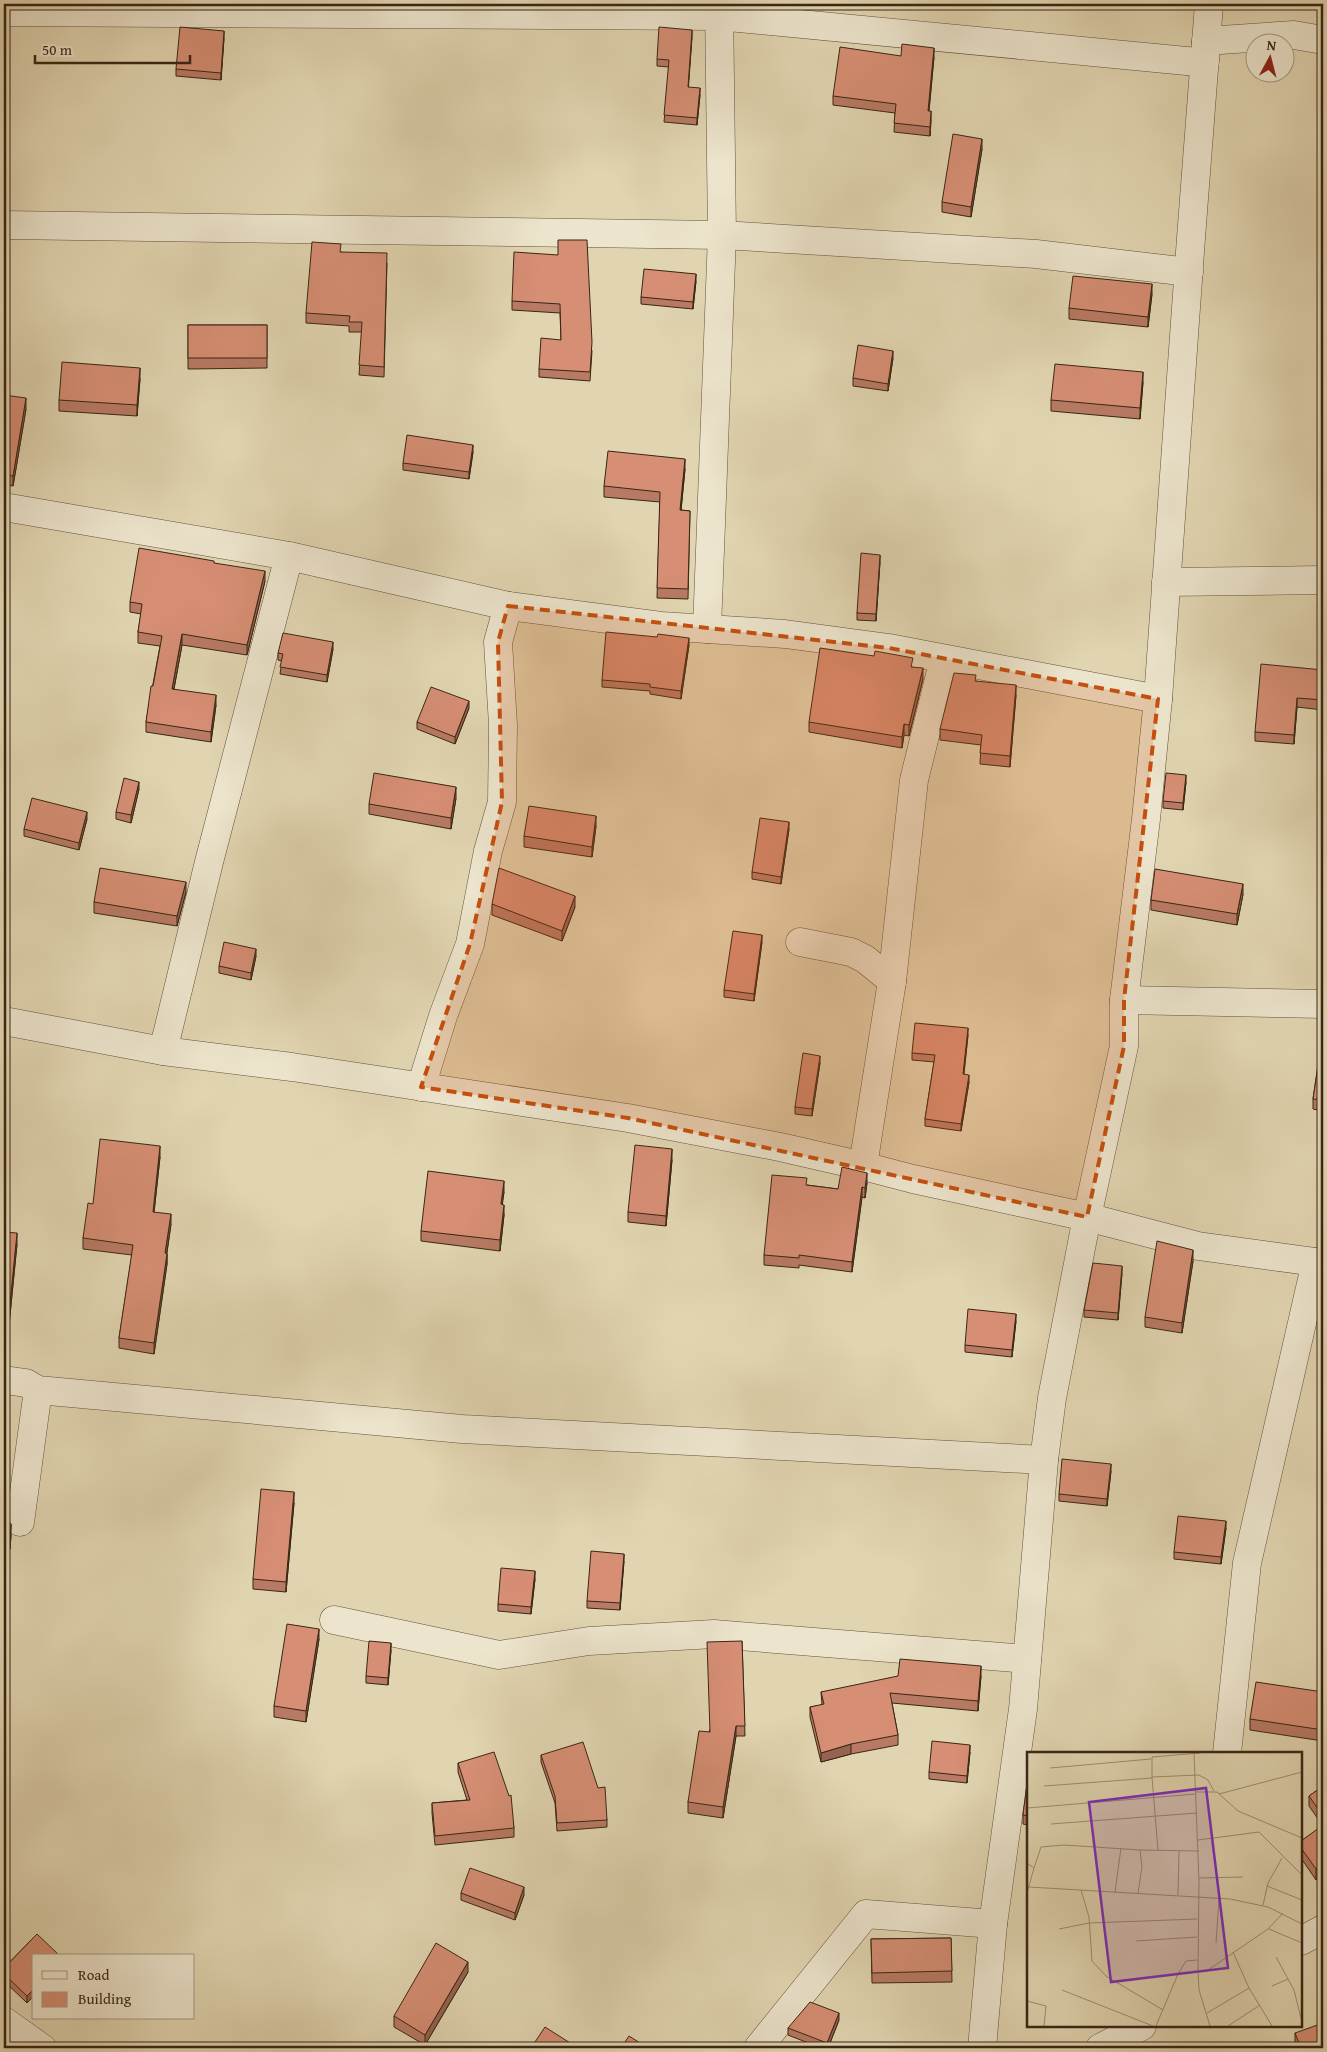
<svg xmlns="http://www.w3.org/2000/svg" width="1327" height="2052" font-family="'Gentium Book Plus',serif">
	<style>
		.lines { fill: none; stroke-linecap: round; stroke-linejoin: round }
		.minor-casing { stroke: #62523b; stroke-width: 29 }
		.minor { stroke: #ece4cc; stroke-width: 28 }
		.wall { fill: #b87a64; stroke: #382614 }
		.shaded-wall { fill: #966351; stroke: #382614 }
		.building { fill: #d68e74; stroke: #382614 }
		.marked { fill: #c54f0e; fill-opacity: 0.2; stroke: #c54f0e; stroke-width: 4; stroke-dasharray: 10 6; stroke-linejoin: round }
		.inset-road { fill: none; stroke: #9d8f72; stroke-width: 1 }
		.view { fill: #7b2cbf; fill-opacity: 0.15; stroke: #7b2cbf; stroke-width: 2.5 }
		.inset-edge { fill: none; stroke: #382614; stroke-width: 2.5 }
	</style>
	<rect width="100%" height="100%" fill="#e1d5b1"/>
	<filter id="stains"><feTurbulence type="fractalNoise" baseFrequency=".004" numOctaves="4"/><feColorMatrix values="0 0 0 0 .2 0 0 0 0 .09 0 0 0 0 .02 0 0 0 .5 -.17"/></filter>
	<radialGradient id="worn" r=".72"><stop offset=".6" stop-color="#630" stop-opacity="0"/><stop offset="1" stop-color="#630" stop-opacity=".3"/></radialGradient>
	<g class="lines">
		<g class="minor-casing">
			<g id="minor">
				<polyline points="4,12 718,16 1197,62 1205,61"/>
				<polyline points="1206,41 1294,35 1323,40"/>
				<polyline points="4,225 722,235 1036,254 1189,272"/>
				<polyline points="4,507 289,556 508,606"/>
				<polyline points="1166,582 1323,580"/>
				<polyline points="707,629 722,235 719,4"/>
				<polyline points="800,942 851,952 865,959 892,981"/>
				<polyline points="1124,1000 1323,1004"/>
				<polyline points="4,1021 163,1051 292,1067 628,1118 780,1147 863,1166 913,1179 1087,1217 1198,1246 1323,1263"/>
				<polyline points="163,1051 209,862 289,556"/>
				<polyline points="421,1087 443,1016 470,944 488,851 502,802 503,725 498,642 508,606 661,626 785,634 889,648 1158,699"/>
				<polyline points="863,1166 892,981 914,780 944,659"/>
				<polyline points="4,1380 26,1383 38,1390 462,1429 1044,1460"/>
				<polyline points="20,1522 38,1390"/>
				<polyline points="334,1620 499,1655 589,1641 714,1634 1027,1659"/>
				<polyline points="1227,1753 1247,1563 1316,1262"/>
				<polyline points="1301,1941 1323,1929"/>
				<polyline points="4,2021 42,2048"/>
				<polyline points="758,2048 866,1914 993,1924"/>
				<polyline points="982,2048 993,1924 1023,1709 1044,1460 1052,1398 1087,1217 1124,1046 1124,1000 1146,819 1158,699 1191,238 1209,4"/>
				<polyline points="1100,2048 1142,2026"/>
			</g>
		</g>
		<use href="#minor" class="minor"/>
	</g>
	<g class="wall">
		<polygon points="692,37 688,87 700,95 697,125 664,122 669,67 657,66 657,59"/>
		<polygon points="224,38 221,80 176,76 176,69"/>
		<polygon points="901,56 934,57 929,111 931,120 930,136 894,132 895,113 833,105 833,96"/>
		<polygon points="982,149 971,217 942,212 942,202"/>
		<polygon points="341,252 387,263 384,377 359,375 362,332 349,332 349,326 306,323 306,313"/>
		<polygon points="558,255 592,351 590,381 539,377 539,369 561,340 560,313 512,310 512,301"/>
		<polygon points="696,281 693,309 641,304 641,297"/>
		<polygon points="1152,294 1148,327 1069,319 1069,308"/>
		<polygon points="188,325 267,325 267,368 188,369"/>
		<polygon points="893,358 888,391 853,386 853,378"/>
		<polygon points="140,379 137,416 59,411 59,400"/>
		<polygon points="1143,382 1140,419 1051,411 1051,400"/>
		<polygon points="4,395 26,409 13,486 4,485"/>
		<polygon points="473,452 469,479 403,470 403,463"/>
		<polygon points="685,469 681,510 690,511 688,599 657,598 660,502 604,497 604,486"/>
		<polygon points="880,562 876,621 857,620 857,613"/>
		<polygon points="214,563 265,581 247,655 182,645 174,689 216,705 211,742 146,732 146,722 160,646 138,643 138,632 141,614 130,612 130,602"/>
		<polygon points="689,645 681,699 650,694 650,691 602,687 602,680"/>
		<polygon points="333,649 327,682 280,674 282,661 278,660 278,653"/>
		<polygon points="913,667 923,679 909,736 904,735 902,748 809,732 809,722"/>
		<polygon points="1323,670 1323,710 1297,707 1294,744 1255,741 1255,732"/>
		<polygon points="976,681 1016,695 1010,767 980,764 981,745 940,740 940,729"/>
		<polygon points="469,708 455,744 417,729 417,722"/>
		<polygon points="1186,782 1183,810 1163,808 1163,801"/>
		<polygon points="139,789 131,823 116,819 116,812"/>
		<polygon points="456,798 451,829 369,814 369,804"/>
		<polygon points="87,819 79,850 24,836 24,829"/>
		<polygon points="596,826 592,857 524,847 524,836"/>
		<polygon points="789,829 781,884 752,879 752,872"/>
		<polygon points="186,892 177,926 94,913 94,902"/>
		<polygon points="1243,894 1237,925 1151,910 1151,900"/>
		<polygon points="492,904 575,907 562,941 492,915"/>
		<polygon points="762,942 754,1001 724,997 724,990"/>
		<polygon points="256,956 251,980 219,973 219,966"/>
		<polygon points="1323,1032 1323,1111 1313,1109 1313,1099"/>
		<polygon points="968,1035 964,1074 969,1082 961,1131 925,1126 925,1119 934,1062 912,1060 912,1053"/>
		<polygon points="820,1063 812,1116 795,1114 795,1107"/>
		<polygon points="160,1157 154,1212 171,1224 167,1253 167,1264 154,1354 119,1348 119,1338 132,1255 83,1249 83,1238 93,1204"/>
		<polygon points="672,1160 666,1226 628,1222 628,1212"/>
		<polygon points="867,1183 865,1198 862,1197 852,1272 799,1265 799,1268 764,1265 764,1255 807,1185 838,1189"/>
		<polygon points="504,1192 502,1204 504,1215 500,1251 421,1241 421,1231"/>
		<polygon points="4,1232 17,1244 9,1325 4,1324"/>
		<polygon points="1193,1261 1182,1333 1145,1327 1145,1317"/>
		<polygon points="1122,1273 1118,1320 1084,1317 1084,1310"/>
		<polygon points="1016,1321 1012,1357 965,1352 965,1345"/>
		<polygon points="1111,1471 1107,1506 1059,1501 1059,1494"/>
		<polygon points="294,1503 286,1592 253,1589 253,1579"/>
		<polygon points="4,1507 5,1517 11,1535 10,1549 4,1549"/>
		<polygon points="1226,1528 1221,1564 1174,1559 1174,1552"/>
		<polygon points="624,1561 620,1610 587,1608 587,1601"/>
		<polygon points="535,1579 531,1614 498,1611 498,1604"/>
		<polygon points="319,1639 306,1722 274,1717 274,1706"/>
		<polygon points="742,1641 745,1736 736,1736 723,1818 688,1813 688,1802 709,1732"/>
		<polygon points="391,1650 388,1685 366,1683 366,1676"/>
		<polygon points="981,1676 978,1711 892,1703 898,1735 898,1745 851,1754 821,1762 810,1717 810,1707 822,1705 821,1692"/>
		<polygon points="1323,1692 1323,1741 1250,1730 1250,1719"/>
		<polygon points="970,1752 967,1783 929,1779 929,1772"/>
		<polygon points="541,1755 598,1788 607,1820 607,1827 557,1831 555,1803 541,1762"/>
		<polygon points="458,1763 509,1796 514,1828 514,1837 435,1845 432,1813 432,1803 467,1800 458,1772"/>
		<polygon points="1028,1784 1028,1825 1023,1824 1023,1815"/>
		<polygon points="1323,1786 1323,1875 1316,1880 1301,1858 1301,1841 1323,1826 1309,1806 1309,1796"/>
		<polygon points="461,1893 524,1895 515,1920 461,1900"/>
		<polygon points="37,1934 27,2003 4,1981 4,1968"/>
		<polygon points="951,1938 952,1982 872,1983 871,1939"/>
		<polygon points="468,1972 425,2045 394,2027 394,2016"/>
		<polygon points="839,2020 828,2048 821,2048 788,2035 788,2028"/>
		<polygon points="1295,2033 1323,2048 1297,2048 1295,2043"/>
	</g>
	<g class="shaded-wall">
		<polygon points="692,30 692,37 688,94 688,87"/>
		<polygon points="224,31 224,38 221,80 221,73"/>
		<polygon points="934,48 934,57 928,120 928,111"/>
		<polygon points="700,88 700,95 697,125 697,118"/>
		<polygon points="931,111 931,120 930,136 930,127"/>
		<polygon points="982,139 982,149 971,217 971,207"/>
		<polygon points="696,274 696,281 693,309 693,302"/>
		<polygon points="1152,284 1152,294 1148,327 1148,317"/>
		<polygon points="893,351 893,358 888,391 888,384"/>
		<polygon points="140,368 140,379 137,416 137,405"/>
		<polygon points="1143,372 1143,382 1140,419 1140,408"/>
		<polygon points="26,398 26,409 13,486 13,476"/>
		<polygon points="473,445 473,452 469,479 469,472"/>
		<polygon points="685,459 685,469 680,521 680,510"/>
		<polygon points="880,555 880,562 876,621 876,614"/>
		<polygon points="265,571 265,581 247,655 247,645"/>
		<polygon points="182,634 182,645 172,699 172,689"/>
		<polygon points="689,638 689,645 681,699 681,691"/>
		<polygon points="333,642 333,649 327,682 327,675"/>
		<polygon points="923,668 923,679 909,736 909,725"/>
		<polygon points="1016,685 1016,695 1010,767 1010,756"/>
		<polygon points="216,695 216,705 211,742 211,732"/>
		<polygon points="1297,698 1297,707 1294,744 1294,735"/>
		<polygon points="469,701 469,708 455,744 455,737"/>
		<polygon points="904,724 904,735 902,748 902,737"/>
		<polygon points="1186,775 1186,782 1183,810 1183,803"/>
		<polygon points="139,782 139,789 131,823 131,815"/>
		<polygon points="456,787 456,798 451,829 451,818"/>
		<polygon points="87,812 87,819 79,850 79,843"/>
		<polygon points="596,816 596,826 592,857 592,847"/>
		<polygon points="789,822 789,829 781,884 781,877"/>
		<polygon points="186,882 186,892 177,926 177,916"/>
		<polygon points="1243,884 1243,894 1237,925 1237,914"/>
		<polygon points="575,896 575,907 562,941 562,931"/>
		<polygon points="762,935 762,942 754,1001 754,994"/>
		<polygon points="256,949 256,956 251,980 251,973"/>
		<polygon points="968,1028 968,1035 963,1081 963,1074"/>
		<polygon points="820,1056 820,1063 812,1116 812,1109"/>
		<polygon points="969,1075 969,1082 961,1131 961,1124"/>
		<polygon points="160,1146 160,1157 153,1222 153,1212"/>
		<polygon points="672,1149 672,1160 666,1226 666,1216"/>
		<polygon points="867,1173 867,1183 865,1198 865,1188"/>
		<polygon points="504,1181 504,1192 501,1215 501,1204"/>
		<polygon points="862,1187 862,1197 852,1272 852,1262"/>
		<polygon points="504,1205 504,1215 500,1251 500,1240"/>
		<polygon points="171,1214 171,1224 165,1264 165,1253"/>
		<polygon points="17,1233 17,1244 9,1325 9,1314"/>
		<polygon points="1193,1250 1193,1261 1182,1333 1182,1323"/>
		<polygon points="167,1254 167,1264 154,1354 154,1343"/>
		<polygon points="1122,1266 1122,1273 1118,1320 1118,1313"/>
		<polygon points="1016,1314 1016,1321 1012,1357 1012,1350"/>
		<polygon points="1111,1464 1111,1471 1107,1506 1107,1499"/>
		<polygon points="294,1492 294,1503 286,1592 286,1582"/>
		<polygon points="1226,1521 1226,1528 1221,1564 1221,1557"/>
		<polygon points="11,1524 11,1535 10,1549 10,1539"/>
		<polygon points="624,1554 624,1561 620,1610 620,1603"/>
		<polygon points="535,1571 535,1579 531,1614 531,1607"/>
		<polygon points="319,1629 319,1639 306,1722 306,1711"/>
		<polygon points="391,1643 391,1650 388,1685 388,1678"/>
		<polygon points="981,1666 981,1676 978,1711 978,1701"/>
		<polygon points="736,1726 736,1736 723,1818 723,1807"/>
		<polygon points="851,1744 851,1754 821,1762 821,1753"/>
		<polygon points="970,1745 970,1752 967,1783 967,1776"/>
		<polygon points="1323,1864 1323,1875 1316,1880 1316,1869"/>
		<polygon points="524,1887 524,1895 515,1920 515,1913"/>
		<polygon points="468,1962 468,1972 425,2045 425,2035"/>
		<polygon points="34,1989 34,1996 27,2003 27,1996"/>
		<polygon points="839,2013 839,2020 828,2048 827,2048 827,2043"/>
	</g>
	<g class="building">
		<polygon points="180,27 224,31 221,73 176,69"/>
		<polygon points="659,27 692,30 688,87 700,88 697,118 664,115 669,60 657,59"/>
		<polygon points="902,44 934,48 928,111 931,111 930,127 894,123 896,104 833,96 840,47 901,56"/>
		<polygon points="953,134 982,139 971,207 942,202"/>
		<polygon points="558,240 587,240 592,342 590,372 539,369 541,338 561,340 560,304 512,301 514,252 558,255"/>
		<polygon points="312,242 341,244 340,252 387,253 384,367 359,365 362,322 349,322 350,316 306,313"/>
		<polygon points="644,269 696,274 693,302 641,297"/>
		<polygon points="1073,276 1152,284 1148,317 1069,308"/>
		<rect x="188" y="325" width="79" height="33"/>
		<polygon points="858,345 893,351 888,384 853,378"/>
		<polygon points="62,362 140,368 137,405 59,400"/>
		<polygon points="1055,364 1143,372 1140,408 1051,400"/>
		<polygon points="4,395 26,398 13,476 4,474"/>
		<polygon points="407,435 473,445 469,472 403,463"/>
		<polygon points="608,451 685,459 680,510 690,511 688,589 657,588 660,492 604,486"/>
		<polygon points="139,548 214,561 214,563 265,571 247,645 182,634 172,689 216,695 211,732 146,722 151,686 153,686 162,636 138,632 142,604 130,602"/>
		<polygon points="861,553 880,555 876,614 857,613"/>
		<polygon points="606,632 657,637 658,634 689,638 681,691 650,687 650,684 602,680"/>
		<polygon points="283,633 333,642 327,675 280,667 283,654 278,653"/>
		<polygon points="820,648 874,656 875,651 913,658 911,667 923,668 909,725 904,724 902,737 809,722"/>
		<polygon points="1261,664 1323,670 1323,700 1297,698 1294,735 1255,732"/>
		<polygon points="954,673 976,675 975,681 1016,685 1010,756 980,753 982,735 940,729"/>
		<polygon points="431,687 469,701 455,737 417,722"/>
		<polygon points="374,773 456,787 451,818 369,804"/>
		<polygon points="1166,773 1186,775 1183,803 1163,801"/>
		<polygon points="124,778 139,782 131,815 116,812"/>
		<polygon points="32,798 87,812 79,843 24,829"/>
		<polygon points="529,806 596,816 592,847 524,836"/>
		<polygon points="760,818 789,822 781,877 752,872"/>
		<polygon points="100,868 186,882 177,916 94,902"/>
		<polygon points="499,868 575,896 562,931 492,904"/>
		<polygon points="1155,869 1243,884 1237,914 1151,900"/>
		<polygon points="733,931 762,935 754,994 724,990"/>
		<polygon points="224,942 256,949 251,973 219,966"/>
		<polygon points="915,1023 968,1028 963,1074 969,1075 961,1124 925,1119 935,1055 912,1053"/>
		<polygon points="1323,1032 1323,1100 1313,1099"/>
		<polygon points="4,1033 7,1034 6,1040 4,1039"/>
		<polygon points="803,1053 820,1056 812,1109 795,1107"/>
		<polygon points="100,1139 160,1146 153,1212 171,1214 165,1253 167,1254 154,1343 119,1338 133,1245 83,1238 88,1203 93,1204"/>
		<polygon points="635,1145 672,1149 666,1216 628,1212"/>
		<polygon points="842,1167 867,1173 865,1188 862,1187 852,1262 799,1255 799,1258 764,1255 772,1175 807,1178 806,1185 838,1189"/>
		<polygon points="428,1171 504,1181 501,1204 504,1205 500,1240 421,1231"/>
		<polygon points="4,1232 17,1233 9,1314 4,1313"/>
		<polygon points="1157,1241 1193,1250 1182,1323 1145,1317"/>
		<polygon points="1093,1263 1122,1266 1118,1313 1084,1310"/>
		<polygon points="968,1309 1016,1314 1012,1350 965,1345"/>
		<polygon points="1062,1459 1111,1464 1107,1499 1059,1494"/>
		<polygon points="261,1489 294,1492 286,1582 253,1579"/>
		<polygon points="4,1507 5,1507 5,1517 11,1524 10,1539 4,1538"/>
		<polygon points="1178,1516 1226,1521 1221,1557 1174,1552"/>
		<polygon points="591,1551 624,1554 620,1603 587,1601"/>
		<polygon points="501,1568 535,1571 531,1607 498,1604"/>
		<polygon points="287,1624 319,1629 306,1711 274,1706"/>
		<polygon points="369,1641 391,1643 388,1678 366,1676"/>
		<polygon points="742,1641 745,1726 736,1726 723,1807 688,1802 699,1731 710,1732 707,1642"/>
		<polygon points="900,1659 981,1666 978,1701 890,1693 898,1735 851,1744 821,1753 810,1707 824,1704 821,1692 898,1676"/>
		<polygon points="1256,1682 1323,1692 1323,1730 1250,1719"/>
		<polygon points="932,1741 970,1745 967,1776 929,1772"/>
		<polygon points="583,1742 598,1788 605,1787 607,1820 557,1823 555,1796 541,1755"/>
		<polygon points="494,1752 509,1796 511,1795 514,1828 435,1836 432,1803 470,1800 458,1763"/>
		<polygon points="1027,1783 1028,1784 1028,1816 1023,1815"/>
		<polygon points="1323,1786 1323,1816 1309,1796"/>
		<polygon points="1323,1825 1323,1864 1316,1869 1301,1848 1301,1841"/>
		<polygon points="470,1868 524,1887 515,1913 461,1893"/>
		<polygon points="37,1934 60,1956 34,1956 34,1989 27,1996 4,1974 4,1968"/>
		<polygon points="951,1938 952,1971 872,1973 871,1939"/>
		<polygon points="436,1943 468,1962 425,2035 394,2016"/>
		<polygon points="810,2002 839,2013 827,2043 788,2028"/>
		<polygon points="1323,2023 1323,2048 1301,2048 1295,2033"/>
		<polygon points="545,2027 578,2048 531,2048"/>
		<polygon points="629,2036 648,2048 621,2048"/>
	</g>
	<path class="marked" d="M508 606 889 648 1158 699 1124 1000V1046L1087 1217 628 1118 421 1087 470 944 502 802 498 642Z"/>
	<g transform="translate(1027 1752)">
		<rect width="275" height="275" fill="#e1d5b1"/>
		<path class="inset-road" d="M167 1 172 130 171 220 172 238 183 274M173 1 125 5V25L172 23 181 28 187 39M23 16 124 7M125 25 131 98M17 34 125 26M169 40H190L211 59 275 86M192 42 275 20M0 56 169 42M24 72 170 61M171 88 232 80 275 123M0 111 7 116 0 141M7 116 14 95 37 93 113 98M172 126 216 125M240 134 275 148M2 135 203 147 241 155 275 172M54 138 62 165 65 209 79 224 136 258M88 140 94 96M111 141 115 115 113 98 172 99M151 143 152 98M236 153 241 131 255 106M32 177 62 171 170 167M242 177 275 191M109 189 170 185M189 191 192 147M206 200 222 236 245 274M249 205 267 238 274 266M171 220 181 218 241 177 256 161M245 234 261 227M35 238 126 274M0 249 19 254 17 274M180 261 222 236M129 274 151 222 159 209 170 208M201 274 233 253"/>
		<path class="view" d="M179 36 201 216 84 230 62 50Z"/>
		<rect width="275" height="275" class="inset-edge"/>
	</g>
	<rect width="1327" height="2052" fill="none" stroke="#e1d5b1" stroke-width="20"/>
	<rect x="5" y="5" width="1317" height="2042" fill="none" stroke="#382614" stroke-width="2.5"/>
	<rect x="10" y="10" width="1307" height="2032" fill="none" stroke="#382614"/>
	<rect x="32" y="1954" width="162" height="65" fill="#ece4cc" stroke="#a49882"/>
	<rect x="42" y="1971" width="25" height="8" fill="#ece4cc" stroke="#a49882"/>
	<text x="78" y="1980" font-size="15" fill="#382614">Road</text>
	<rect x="42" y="1992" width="25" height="15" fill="#d68e74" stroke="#a49882"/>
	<text x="78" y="2004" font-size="15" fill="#382614">Building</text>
	<g transform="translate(1270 58) rotate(7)"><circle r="24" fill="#ece4cc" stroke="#a49882"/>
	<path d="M0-4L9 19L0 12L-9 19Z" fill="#8f2418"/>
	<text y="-8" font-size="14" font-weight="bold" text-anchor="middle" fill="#382614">N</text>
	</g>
	<path d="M35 55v8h155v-8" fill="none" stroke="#382614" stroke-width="2.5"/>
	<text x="42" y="55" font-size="15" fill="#382614" stroke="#ece4cc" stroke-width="4" paint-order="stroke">50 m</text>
	<rect width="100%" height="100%" filter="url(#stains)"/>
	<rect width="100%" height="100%" fill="url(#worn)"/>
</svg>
